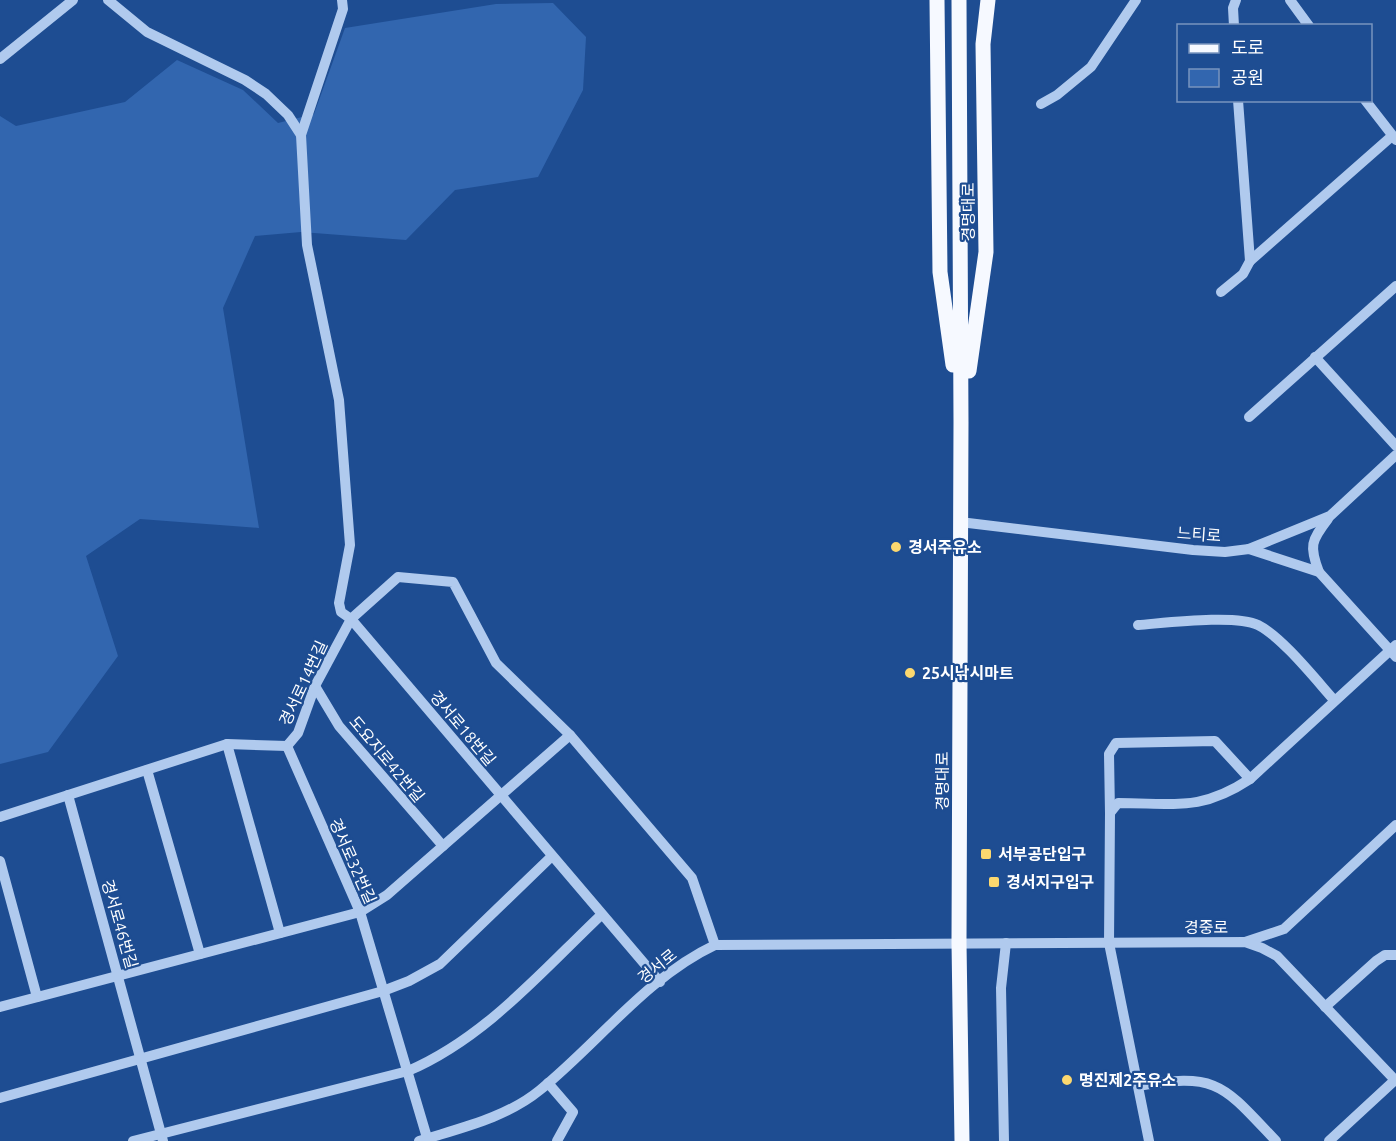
<svg xmlns="http://www.w3.org/2000/svg" width="1396" height="1141" font-family="Ubuntu,'Noto Sans KR',sans-serif">
	<style>
		.green { fill: #3266af }
		.lines { fill: none; stroke-linecap: round; stroke-linejoin: round }
		.minor { stroke: #b0caee; stroke-width: 10 }
		.major { stroke: #f6f9ff; stroke-width: 15 }
		.poi-dot { fill: #fcd86f; stroke: #1e4d92; stroke-width: 2 }
		.labels { text-anchor: middle; stroke-width: 4.5; stroke-linejoin: round; paint-order: stroke }
		.street-label { font-size: 16px; fill: #fff; stroke: #1e4d92 }
		.poi-label { font-size: 16px; font-weight: bold; fill: #fff; stroke: #1e4d92; text-anchor: start }
	</style>
	<rect width="100%" height="100%" fill="#1e4d92"/>
	<polygon class="green" points="553,3 586,37 583,90 538,177 455,190 406,240 301,232 255,236 223,308 259,528 140,519 86,556 118,656 48,752 0,764 0,116 16,126 125,102 177,60 243,90 278,123 314,114 345,28 496,4"/>
	<g class="lines">
		<g class="minor">
			<polyline points="108,0 147,32 245,80 266,94 288,115 301,135 307,245 339,400 350,545 339,603 341,612 351,619 660,982"/>
			<polyline points="1290,0 1309,26"/>
			<polyline points="1234,26 1233,8 1236,0"/>
			<polyline points="0,59 73,0"/>
			<polyline points="1365,100 1396,140"/>
			<polyline points="1041,104 1057,95 1091,67 1136,0"/>
			<polyline points="301,135 343,9 342,0"/>
			<polyline points="1250,261 1392,136"/>
			<polyline points="1221,292 1243,274 1250,261 1238,100"/>
			<polyline points="1315,357 1396,446"/>
			<polyline points="1249,417 1396,286"/>
			<polyline points="960,522 1193,550 1225,552 1249,549 1319,572 1396,657"/>
			<polyline points="1249,549 1330,516 1396,455"/>
			<path d="M1319 572C1309 546 1311 541 1328 519"/>
			<path d="M1138 625C1165 623 1236 614 1258 625 1282 637 1316 680 1334 700"/>
			<polyline points="315,686 339,726 443,846"/>
			<polyline points="227,744 280,933"/>
			<polyline points="287,746 360,912 428,1141"/>
			<polyline points="147,770 200,954"/>
			<polyline points="68,795 163,1141"/>
			<polyline points="1110,813 1109,754 1116,743 1215,741 1250,779"/>
			<polyline points="0,817 227,744 287,746 298,733 315,686 351,619 398,577 453,582 496,663 570,735 692,878 715,945"/>
			<polyline points="0,861 37,997"/>
			<polyline points="1245,942 1284,929 1396,825"/>
			<polyline points="0,1007 360,912 387,895 570,735"/>
			<polyline points="1325,1007 1376,961 1385,955 1396,955"/>
			<polyline points="548,1083 573,1112 557,1141"/>
			<path d="M1138 1086C1218 1072 1223 1085 1276 1141"/>
			<polyline points="0,1098 383,991 409,981 440,964 551,857"/>
			<path d="M133 1141 408 1071C485 1038 541 972 601 915"/>
			<path d="M419 1141C460 1128 506 1118 540 1090 598 1043 647 977 715 945L1245 942 1262 948 1277 956 1396 1081"/>
			<polyline points="1004,1141 1001,988 1006,943"/>
			<path d="M1149 1141 1109 943 1110 813 1118 803C1174 803 1200 812 1250 779L1396 645"/>
			<polyline points="1329,1141 1395,1080"/>
		</g>
		<g class="major">
			<polyline points="937,0 940,272 953,365"/>
			<polyline points="959,0 961,422 959,943 962,1141"/>
			<polyline points="969,371 986,252 983,44 988,0"/>
		</g>
	</g>
	<g class="poi-dot">
		<circle cx="896" cy="547" r="6"/>
		<circle cx="910" cy="673" r="6"/>
		<rect x="980" y="848" width="12" height="12" rx="3"/>
		<rect x="988" y="876" width="12" height="12" rx="3"/>
		<circle cx="1067" cy="1080" r="6"/>
	</g>
	<g class="labels">
		<g class="street-label">
			<text transform="translate(968 212) rotate(-90)" y="6">경명대로</text>
			<text transform="translate(1199 534) rotate(4)" y="6">느티로</text>
			<text transform="translate(303 683) rotate(-65)" y="6">경서로14번길</text>
			<text transform="translate(463 728) rotate(50)" y="6">경서로18번길</text>
			<text transform="translate(387 759) rotate(50)" y="6">도요지로42번길</text>
			<text transform="translate(942 781) rotate(-90)" y="6">경명대로</text>
			<text transform="translate(353 861) rotate(66)" y="6">경서로32번길</text>
			<text transform="translate(120 924) rotate(74)" y="6">경서로46번길</text>
			<text x="1206" y="933">경중로</text>
			<text transform="translate(657 966) rotate(-39)" y="6">경서로</text>
		</g>
		<g class="poi-label">
			<text x="908" y="553">경서주유소</text>
			<text x="922" y="679">25시낚시마트</text>
			<text x="998" y="860">서부공단입구</text>
			<text x="1006" y="888">경서지구입구</text>
			<text x="1079" y="1086">명진제2주유소</text>
		</g>
	</g>
	<rect x="1177" y="24" width="195" height="78" fill="#1e4d92" stroke="#7894be" stroke-width="1.5"/>
	<rect x="1189" y="44" width="30" height="9" fill="#f6f9ff" stroke="#7894be" stroke-width="1.5"/>
	<text x="1231" y="54" font-size="18" fill="#ffffff">도로</text>
	<rect x="1189" y="69" width="30" height="18" fill="#3266af" stroke="#7894be" stroke-width="1.5"/>
	<text x="1231" y="84" font-size="18" fill="#ffffff">공원</text>
</svg>
